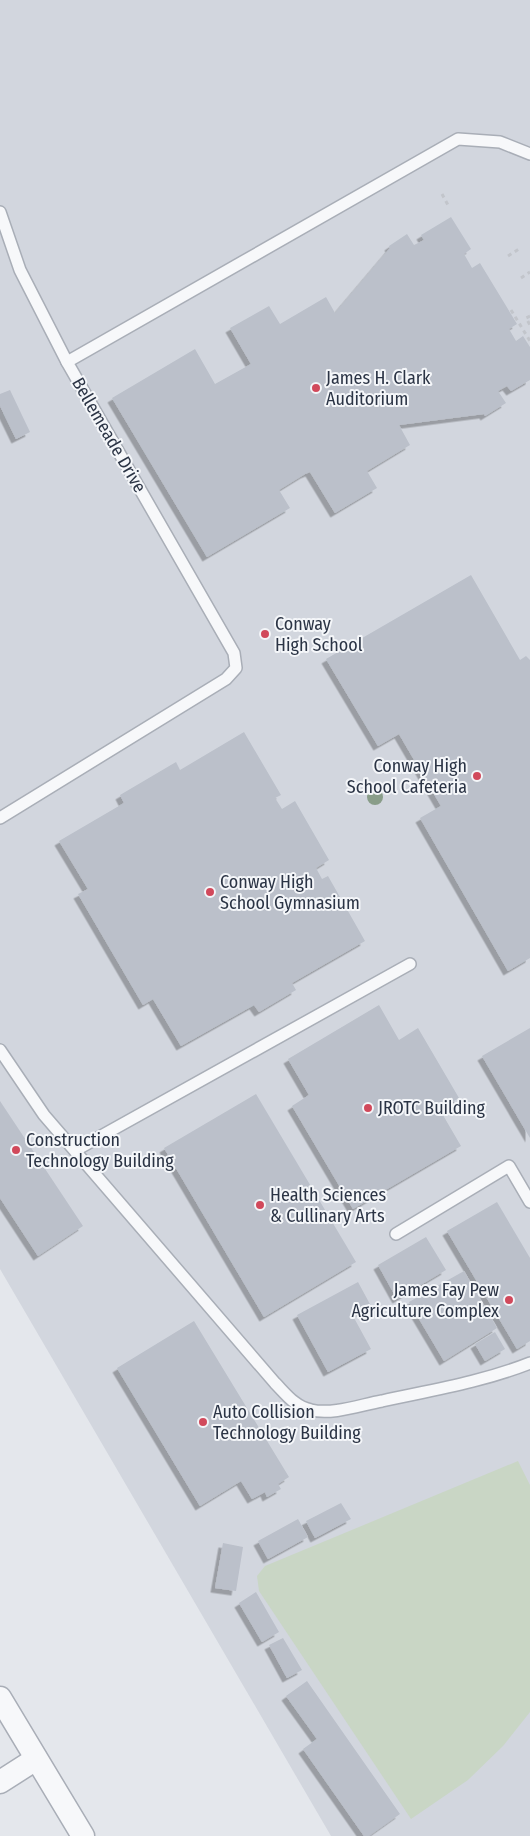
<svg xmlns="http://www.w3.org/2000/svg" width="530" height="1836" font-family="'Fira Sans Condensed',sans-serif">
	<style>
		.built { fill: #d2d6de }
		.green { fill: #c9d6c5 }
		.building { fill: #bbc0ca; filter: url(#shadow) }
		.lines { fill: none; stroke-linecap: round; stroke-linejoin: round }
		.lane-casing { stroke: #a9aeb7; stroke-width: 14 }
		.street-casing { stroke: #a9aeb7; stroke-width: 25 }
		.path { stroke: #c2c5cb; stroke-width: 3; stroke-dasharray: 4 4; stroke-linecap: butt }
		.lane { stroke: #f7f8fa; stroke-width: 11 }
		.street { stroke: #f7f8fa; stroke-width: 22 }
		.tree { fill: #899d89 }
		.poi-dot { fill: #d1495b; stroke: #f4f6f9; stroke-width: 2 }
		.labels { text-anchor: middle; stroke-width: 4; stroke-linejoin: round; paint-order: stroke }
		.poi-label { font-size: 18px; fill: #2b3445; stroke: #f4f6f9; text-anchor: start }
		.street-label { font-size: 18px; fill: #2b3445; stroke: #f4f6f9 }
	</style>
	<defs>
		<filter id="shadow"><feDropShadow dx="-4.5" dy="4.5" stdDeviation="0" flood-color="#0004"/></filter>
	</defs>
	<rect width="100%" height="100%" fill="#e4e7ec"/>
	<polygon class="built" points="0,0 530,0 530,1836 331,1836 0,1269"/>
	<polygon class="green" points="518,1461 530,1485 530,1712 503,1746 468,1780 411,1819 259,1591 257,1576 265,1566"/>
	<g class="building">
		<polygon points="451,217 471,249 464,254 472,268 480,263 517,324 509,329 516,341 523,336 530,347 530,380 511,391 507,386 498,391 506,403 485,416 484,414 399,425 410,445 367,471 377,488 335,513 310,472 305,474 279,490 290,508 207,557 112,398 195,349 215,384 251,364 230,328 269,306 280,324 326,297 335,313 390,248 389,246 407,234 414,245 424,240 421,235"/>
		<polygon points="10,390 30,432 16,439 0,406 0,394"/>
		<polygon points="471,575 520,660 526,656 530,660 530,958 508,971 420,818 441,806 399,734 378,746 326,659"/>
		<polygon points="244,732 281,795 275,798 282,809 295,801 329,860 316,868 322,879 328,876 365,941 292,983 296,990 259,1012 254,1005 181,1046 153,999 143,1005 78,894 88,889 59,841 124,803 120,795 176,762 180,770"/>
		<polygon points="379,1005 399,1040 418,1028 459,1098 440,1110 461,1146 353,1209 292,1106 309,1095 288,1059"/>
		<polygon points="530,1028 530,1138 482,1056"/>
		<polygon points="256,1094 356,1262 264,1317 164,1148"/>
		<polygon points="0,1101 83,1226 38,1256 0,1198"/>
		<polygon points="497,1202 530,1258 530,1341 517,1349 447,1231"/>
		<polygon points="426,1237 446,1270 397,1299 378,1265"/>
		<polygon points="464,1271 497,1328 444,1361 409,1302"/>
		<polygon points="358,1282 371,1306 353,1316 371,1349 328,1372 297,1315"/>
		<polygon points="194,1321 289,1477 278,1484 281,1489 267,1497 265,1492 252,1499 241,1481 200,1506 117,1368"/>
		<polygon points="495,1332 505,1349 485,1361 475,1344"/>
		<polygon points="341,1503 351,1519 315,1538 306,1521"/>
		<polygon points="298,1519 308,1537 268,1559 258,1541"/>
		<polygon points="223,1543 243,1547 236,1591 215,1588"/>
		<polygon points="256,1592 279,1632 262,1642 239,1603"/>
		<polygon points="283,1638 302,1670 287,1678 269,1645"/>
		<polygon points="307,1681 400,1814 369,1836 364,1836 303,1749 317,1739 286,1696"/>
	</g>
	<g class="lines">
		<g class="lane-casing">
			<g id="lane">
				<polyline points="0,212 20,270 67,362"/>
				<polyline points="0,818 226,679 236,668 234,653 67,362 458,139 500,142 530,154"/>
				<path d="M0 1050 44 1115 275 1383C285 1393 295 1407 311 1410 333 1415 360 1405 382 1401 432 1390 482 1382 530 1363"/>
				<polyline points="76,1150 410,964"/>
				<polyline points="396,1234 509,1166 530,1202"/>
			</g>
		</g>
		<g class="street-casing">
			<g id="street">
				<polyline points="0,1698 83,1836"/>
				<polyline points="0,1782 36,1759"/>
			</g>
		</g>
		<g class="path">
			<polyline points="442,194 449,207"/>
			<polyline points="508,256 519,249"/>
			<polyline points="521,278 530,272"/>
			<polyline points="511,310 530,341"/>
			<polyline points="530,316 526,318 530,325"/>
		</g>
		<use href="#lane" class="lane"/>
		<use href="#street" class="street"/>
	</g>
	<circle class="tree" cx="375" cy="797" r="8"/>
	<g class="poi-dot">
		<circle cx="316" cy="388" r="5"/>
		<circle cx="265" cy="634" r="5"/>
		<circle cx="477" cy="776" r="5"/>
		<circle cx="210" cy="892" r="5"/>
		<circle cx="368" cy="1108" r="5"/>
		<circle cx="16" cy="1150" r="5"/>
		<circle cx="260" cy="1205" r="5"/>
		<circle cx="509" cy="1300" r="5"/>
		<circle cx="203" cy="1422" r="5"/>
	</g>
	<g class="labels">
		<g class="poi-label">
			<text x="326" y="384">James H. Clark<tspan x="326" dy="21">Auditorium</tspan></text>
			<text x="275" y="630">Conway<tspan x="275" dy="21">High School</tspan></text>
			<text x="467" y="772" text-anchor="end">Conway High<tspan x="467" dy="21">School Cafeteria</tspan></text>
			<text x="220" y="888">Conway High<tspan x="220" dy="21">School Gymnasium</tspan></text>
			<text x="378" y="1114">JROTC Building</text>
			<text x="26" y="1146">Construction<tspan x="26" dy="21">Technology Building</tspan></text>
			<text x="270" y="1201">Health Sciences<tspan x="270" dy="21">&amp; Cullinary Arts</tspan></text>
			<text x="499" y="1296" text-anchor="end">James Fay Pew<tspan x="499" dy="21">Agriculture Complex</tspan></text>
			<text x="213" y="1418">Auto Collision<tspan x="213" dy="21">Technology Building</tspan></text>
		</g>
		<g class="street-label">
			<text transform="translate(109 435) rotate(60)" y="6">Bellemeade Drive</text>
		</g>
	</g>
</svg>
